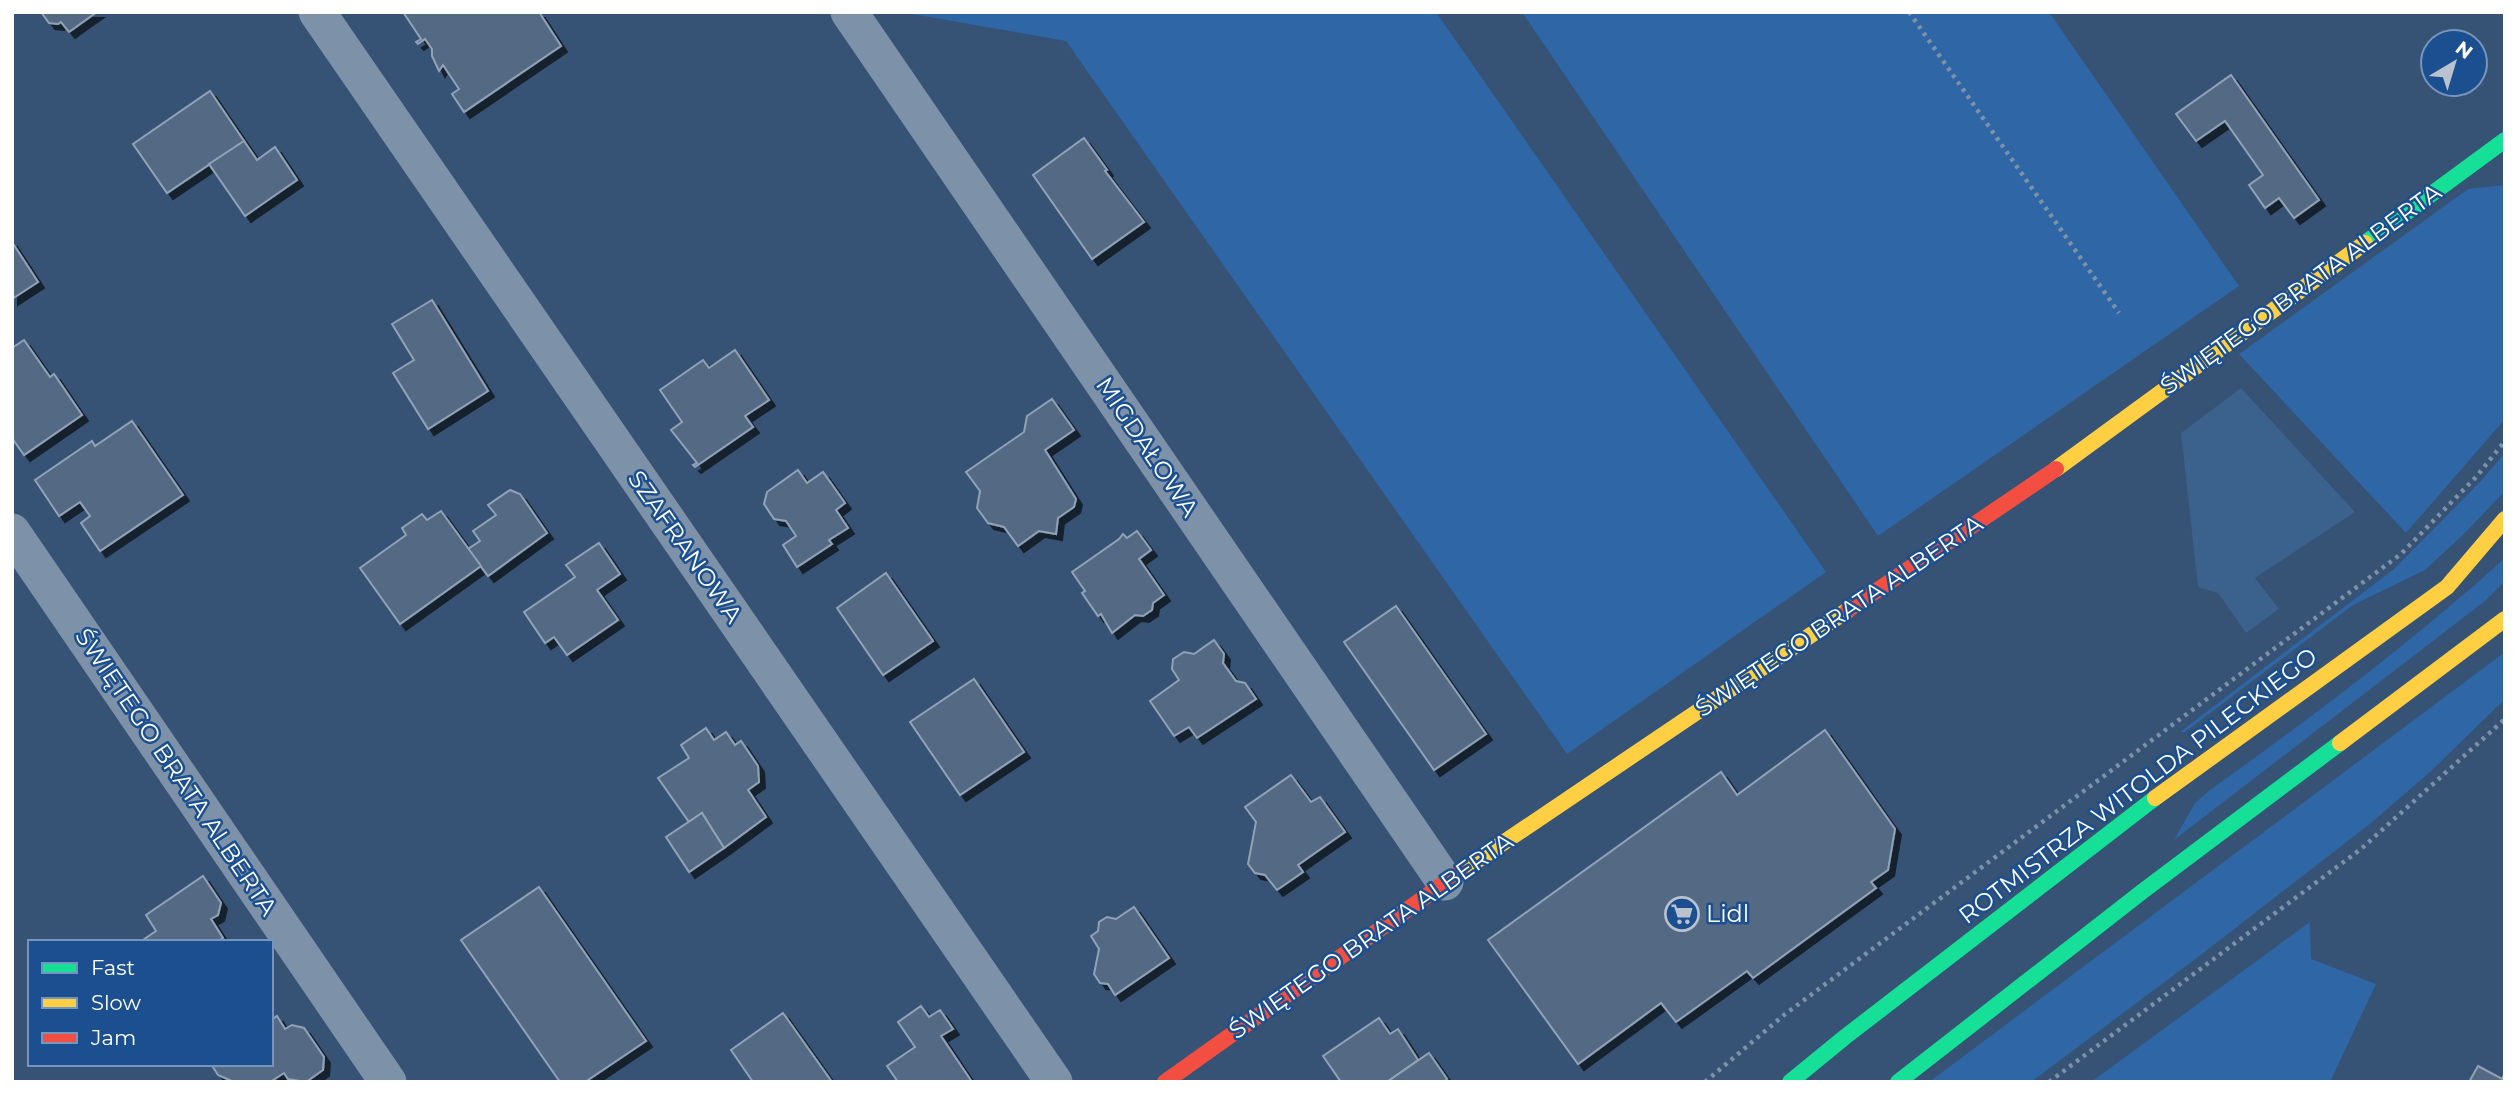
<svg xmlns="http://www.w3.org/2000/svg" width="2517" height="1094" font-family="Montserrat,sans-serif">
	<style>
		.grass { fill: #2f66a5 }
		.water { fill: #3b618d }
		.building { fill: #526984; stroke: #92a2b6; stroke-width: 2; filter: url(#shadow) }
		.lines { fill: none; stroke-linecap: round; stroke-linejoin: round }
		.path { stroke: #7d92a8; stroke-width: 4.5; stroke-dasharray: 3.5 5; stroke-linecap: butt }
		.street { stroke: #7d92a8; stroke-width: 37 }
		.fast { stroke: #16e098; stroke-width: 16 }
		.slow { stroke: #ffcf43; stroke-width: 16 }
		.jam { stroke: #f24e42; stroke-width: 16 }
		.labels { text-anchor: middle; stroke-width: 5; stroke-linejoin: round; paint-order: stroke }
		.street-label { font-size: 24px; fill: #fff; stroke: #1b4f8f }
		.poi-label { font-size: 24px; fill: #fff; stroke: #1b4f8f; text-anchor: start }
	</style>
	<defs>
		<filter id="shadow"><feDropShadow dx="6" dy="6" stdDeviation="0" flood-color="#0009"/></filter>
	</defs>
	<rect width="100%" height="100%" fill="#365274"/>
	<g class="grass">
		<polygon points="901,12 1436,12 1826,572 1567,754 1066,41"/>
		<polygon points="1522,12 2049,12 2239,286 1878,536"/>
		<polygon points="2505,185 2505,419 2406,533 2239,354 2468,189"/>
		<polygon points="2505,453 2505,491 2464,534 2425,570 2353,605 2185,732 2180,732 2394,569 2479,483"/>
		<path d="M2505 558V581L2485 601 2174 840 2195 803 2210 790C2312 717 2412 642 2505 558Z"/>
		<polygon points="2505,652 2505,699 2430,772 2371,823 2202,954 2031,1082 1929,1082"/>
		<polygon points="2310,922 2311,959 2376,984 2330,1082 2091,1082"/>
	</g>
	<polygon class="water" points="2241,388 2355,512 2255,578 2279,609 2246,633 2218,593 2198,587 2181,433"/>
	<g class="building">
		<polygon points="41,12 97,12 69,32 61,22 58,24 49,23"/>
		<polygon points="403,12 539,12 561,46 464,112 452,94 459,89 443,65 439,71 432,56 432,49 425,39 418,44 416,42 421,39"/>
		<polygon points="2231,75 2319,200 2294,218 2279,198 2265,208 2249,185 2263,175 2225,121 2196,141 2176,114"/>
		<polygon points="210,91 244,141 167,193 133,144"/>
		<polygon points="1084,138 1107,170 1105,171 1144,222 1092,259 1033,175"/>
		<polygon points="244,141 257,160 275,147 297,180 245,216 209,164"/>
		<polygon points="12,242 38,282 12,299"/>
		<polygon points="432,300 488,391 428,429 393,373 414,360 392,324"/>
		<polygon points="24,340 50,377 54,374 82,415 24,455 12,438 12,348"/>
		<polygon points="735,350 769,400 745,416 753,427 695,467 693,465 697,463 671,430 682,422 660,390 703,360 709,368"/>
		<polygon points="1052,399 1074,430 1045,450 1076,499 1074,507 1058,518 1056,534 1039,531 1018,546 1004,527 988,523 977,508 980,491 966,472 1024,432 1027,416"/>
		<polygon points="132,421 183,495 100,551 81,523 90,516 80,502 59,516 35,480 92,441 95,446"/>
		<polygon points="798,470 807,483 823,472 845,503 836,510 848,528 829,540 832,544 797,567 783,545 796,536 786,521 774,519 764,504 767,492"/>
		<polygon points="510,490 520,494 547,533 488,576 468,549 480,541 473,531 496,515 488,505"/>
		<polygon points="441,511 481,566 400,624 360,568 406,535 402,528 422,514 427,520"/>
		<polygon points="1137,531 1151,550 1139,559 1164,595 1153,603 1152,610 1143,616 1135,615 1112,633 1101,614 1098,616 1082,593 1085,591 1072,572 1119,539 1123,534 1127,538"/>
		<polygon points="599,543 620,574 597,590 618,620 567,655 554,637 545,643 524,612 575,577 566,565"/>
		<polygon points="886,573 933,641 883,675 837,608"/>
		<polygon points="1396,606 1486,734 1434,770 1344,642"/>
		<polygon points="1214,640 1224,654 1223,663 1236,681 1245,683 1256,699 1197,738 1189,727 1174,736 1150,701 1179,680 1172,669 1173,659 1184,652 1194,654"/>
		<polygon points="974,679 1024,752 960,795 910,722"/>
		<polygon points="706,728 714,740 726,732 735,745 741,741 758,766 759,782 748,790 766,817 724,848 702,813 689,822 658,778 689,758 681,745"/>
		<polygon points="1825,730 1895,829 1888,870 1871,882 1876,888 1753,978 1747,971 1676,1022 1661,1003 1578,1064 1488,940 1721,772 1737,795"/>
		<polygon points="1291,775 1311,802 1320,797 1345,832 1298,865 1303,872 1277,890 1265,875 1255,873 1248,864 1256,822 1245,807"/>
		<polygon points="702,813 724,848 689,872 666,837"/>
		<polygon points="203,876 221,903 218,915 211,919 223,938 217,942 140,942 156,931 146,915"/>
		<polygon points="539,887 646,1041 585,1082 560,1082 461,940"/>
		<polygon points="1134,907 1169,958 1115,995 1108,984 1100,983 1094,974 1099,949 1091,936 1098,931 1099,922 1107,917 1116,919"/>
		<polygon points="921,1006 929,1017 940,1010 953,1029 941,1036 972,1082 898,1082 887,1066 915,1047 898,1022"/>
		<polygon points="783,1013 832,1082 753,1082 731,1050"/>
		<polygon points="277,1016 285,1029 292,1025 304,1028 324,1057 323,1070 306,1082 288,1079 284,1073 270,1082 234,1082 218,1075 211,1064 271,1064 271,1020"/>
		<polygon points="1379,1018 1390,1034 1398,1029 1418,1060 1387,1082 1341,1082 1323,1056"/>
		<polygon points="1429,1053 1447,1079 1444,1082 1387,1082"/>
		<polygon points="2478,1066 2502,1079 2505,1073 2505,1082 2469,1082"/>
	</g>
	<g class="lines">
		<g class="path">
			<polyline points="1909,12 2119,313"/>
			<polyline points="1705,1082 1784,1015 2401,554 2476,477 2505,441"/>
			<polyline points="2049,1082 2361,849 2505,719"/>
		</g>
		<g class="street">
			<polyline points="317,12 1054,1082"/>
			<polyline points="849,12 1445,882"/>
			<polyline points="12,532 388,1082"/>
		</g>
		<g class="fast">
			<polyline points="2365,243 2505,140"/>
			<polyline points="1790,1082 1845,1037 2155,798"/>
			<polyline points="1898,1082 2143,891 2340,743"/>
		</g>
		<g class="slow">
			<polyline points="2056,469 2365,243"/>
			<polyline points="2340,743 2505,619"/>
			<polyline points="2155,798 2447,587 2505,519"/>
			<polyline points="1460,872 1848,610"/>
		</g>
		<g class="jam">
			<polyline points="1848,610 2056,469"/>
			<polyline points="1165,1082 1460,872"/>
		</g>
	</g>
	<defs>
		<g id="supermarket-ring" transform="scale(1.75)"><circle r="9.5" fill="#1b4f8f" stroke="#b9c2ce" stroke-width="1.5"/><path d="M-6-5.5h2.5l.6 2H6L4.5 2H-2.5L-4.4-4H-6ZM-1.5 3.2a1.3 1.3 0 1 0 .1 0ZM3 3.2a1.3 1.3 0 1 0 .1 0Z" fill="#b9c2ce"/></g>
	</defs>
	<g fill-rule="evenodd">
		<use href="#supermarket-ring" x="1682" y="914"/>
	</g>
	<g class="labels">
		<g class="street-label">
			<text transform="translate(2301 289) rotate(-36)" y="8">ŚWIĘTEGO BRATA ALBERTA</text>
			<text transform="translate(1147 447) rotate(56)" y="8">MIGDAŁOWA</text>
			<text transform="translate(685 547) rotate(55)" y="8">SZAFRANOWA</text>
			<text transform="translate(1839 616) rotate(-34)" y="8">ŚWIĘTEGO BRATA ALBERTA</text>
			<text transform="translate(176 772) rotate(56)" y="8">ŚWIĘTEGO BRATA ALBERTA</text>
			<text transform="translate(2138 786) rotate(-37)" y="8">ROTMISTRZA WITOLDA PILECKIEGO</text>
			<text transform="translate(1371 936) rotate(-35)" y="8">ŚWIĘTEGO BRATA ALBERTA</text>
		</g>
		<g class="poi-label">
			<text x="1706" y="922">Lidl</text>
		</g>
	</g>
	<rect width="2517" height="1094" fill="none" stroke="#ffffff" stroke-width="28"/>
	<rect x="28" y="940" width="245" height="126" fill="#1b4f8f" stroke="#7695bc" stroke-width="2"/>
	<rect x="42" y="963" width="35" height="10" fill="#16e098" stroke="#7695bc" stroke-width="2"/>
	<text x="91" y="975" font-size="21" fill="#ffffff">Fast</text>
	<rect x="42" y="998" width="35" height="10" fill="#ffcf43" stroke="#7695bc" stroke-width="2"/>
	<text x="91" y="1010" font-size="21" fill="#ffffff">Slow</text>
	<rect x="42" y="1033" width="35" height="10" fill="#f24e42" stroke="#7695bc" stroke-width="2"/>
	<text x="91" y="1045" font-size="21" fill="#ffffff">Jam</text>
	<g transform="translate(2454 63) rotate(38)"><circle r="33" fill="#1b4f8f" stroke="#7695bc" stroke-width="2"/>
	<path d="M0-5L12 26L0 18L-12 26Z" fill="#b9c2ce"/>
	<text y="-10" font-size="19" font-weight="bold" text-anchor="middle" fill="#ffffff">N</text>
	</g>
</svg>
